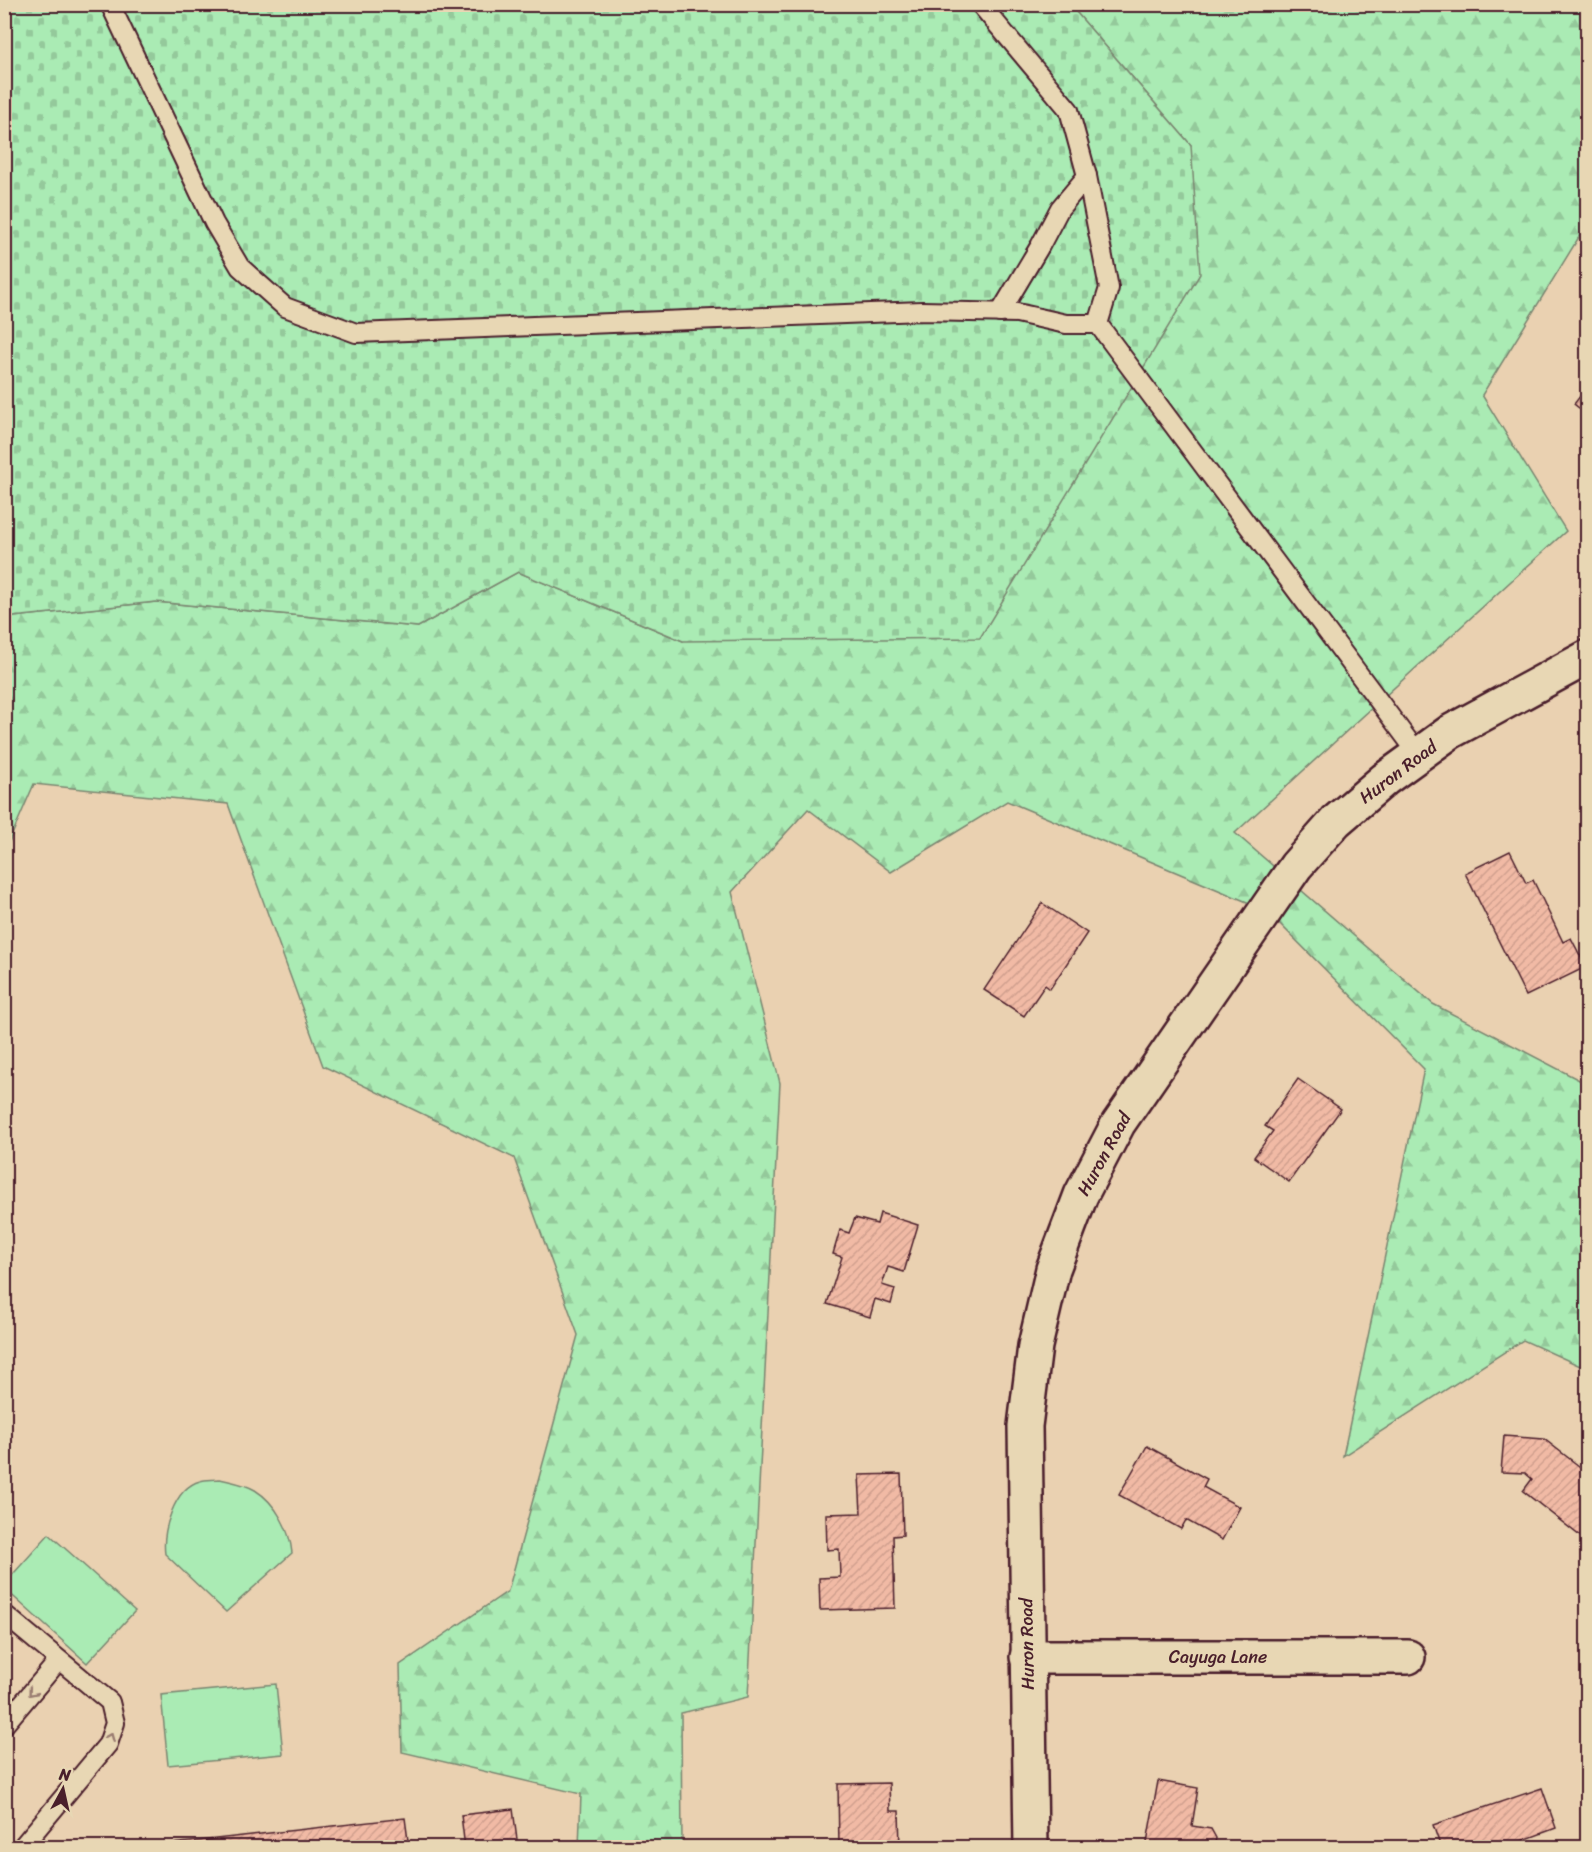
<svg xmlns="http://www.w3.org/2000/svg" width="1592" height="1852" font-family="Sriracha,sans-serif">
	<style>
		.forest { fill: url(#forest-firs); stroke: #7a8570; stroke-width: 1.5 }
		.cemetery { fill: url(#cemetery-stones); stroke: #7a8570; stroke-width: 1.5 }
		.pitch { fill: #aaebb4; stroke: #7a8570; stroke-width: 1.5 }
		.building { fill: url(#building-hatch); stroke: #4a1f2b; stroke-width: 1.5 }
		.lines { fill: none; stroke-linecap: round; stroke-linejoin: round }
		.lane-casing { stroke: #4a1f2b; stroke-width: 22 }
		.street-casing { stroke: #4a1f2b; stroke-width: 38 }
		.lane { stroke: #e8d7b4; stroke-width: 18 }
		.street { stroke: #e8d7b4; stroke-width: 33 }
		.oneway { stroke: #997b70 }
		.labels { text-anchor: middle; stroke-width: 6; stroke-linejoin: round; paint-order: stroke }
		.street-label { font-size: 18px; fill: #4a1f2b; stroke: #e8d7b4 }
	</style>
	<defs>
		<pattern id="forest-firs" width="22" height="20" patternUnits="userSpaceOnUse" patternTransform="scale(1.5)"><rect width="22" height="20" fill="#aaebb4"/><path d="M5 1l3.5 6h-7zM16 11l3.5 6h-7z" fill="#94c99b"/></pattern>
		<pattern id="cemetery-stones" width="16" height="16" patternUnits="userSpaceOnUse" patternTransform="scale(1.5)"><rect width="16" height="16" fill="#aaebb4"/><path d="M2 7V4a2 2 0 0 1 4 0v3zM10 15v-3a2 2 0 0 1 4 0v3z" fill="#94c99b"/></pattern>
		<pattern id="building-hatch" width="6" height="6" patternUnits="userSpaceOnUse" patternTransform="scale(1.5)"><rect width="6" height="6" fill="#f1baa5"/><path d="M-1 1l2-2M0 6l6-6M5 7l2-2" fill="none" stroke="#d09f8e"/></pattern>
	</defs>
	<rect width="100%" height="100%" fill="#ead1b1"/>
	<filter id="ink" filterUnits="userSpaceOnUse"><feTurbulence type="fractalNoise" baseFrequency=".0167" numOctaves="2"/><feDisplacementMap in="SourceGraphic" scale="12" xChannelSelector="R" yChannelSelector="G"/><feConvolveMatrix kernelMatrix="1 2 1 2 8 2 1 2 1" color-interpolation-filters="sRGB"/></filter>
	<g filter="url(#ink)">
		<polygon class="forest" points="1070,5 1587,5 1587,224 1482,395 1566,531 1235,833 1433,1004 1587,1084 1587,1369 1523,1340 1343,1456 1424,1069 1266,910 1007,801 891,872 808,809 732,892 780,1083 748,1697 681,1713 682,1847 579,1847 581,1794 402,1752 400,1665 508,1591 578,1335 514,1158 323,1066 228,804 34,784 5,851 5,615 13,617 156,602 418,627 518,572 683,641 1191,145"/>
		<polygon class="cemetery" points="5,5 1070,5 1191,145 1200,274 980,638 683,641 518,572 418,627 156,602 13,617 5,615"/>
		<g class="pitch">
			<path d="M220 1479C232 1482 245 1484 255 1490 276 1503 290 1530 292 1553L226 1612 165 1554C162 1531 174 1488 200 1481 206 1479 213 1480 220 1479Z"/>
			<polygon points="49,1534 135,1611 87,1663 5,1589 5,1583"/>
			<polygon points="276,1684 283,1754 168,1765 161,1695"/>
		</g>
		<g class="building">
			<polygon points="1588,386 1588,415 1574,404"/>
			<polygon points="1510,851 1526,883 1533,880 1563,942 1571,938 1586,967 1526,996 1465,873"/>
			<polygon points="1042,903 1087,933 1050,989 1045,985 1024,1016 984,990"/>
			<polygon points="1298,1079 1341,1109 1289,1182 1254,1157 1273,1131 1265,1126"/>
			<polygon points="880,1213 918,1225 904,1272 888,1267 882,1285 895,1289 891,1304 875,1299 870,1317 827,1304 842,1257 833,1254 840,1230 849,1233 855,1218 877,1224"/>
			<polygon points="1504,1436 1544,1439 1588,1473 1588,1537 1585,1540 1523,1491 1532,1479 1525,1473 1501,1472"/>
			<polygon points="1147,1446 1207,1479 1203,1487 1240,1507 1222,1540 1186,1520 1181,1529 1119,1495"/>
			<polygon points="901,1474 903,1535 893,1536 895,1608 820,1610 819,1578 840,1577 839,1549 827,1550 826,1514 861,1513 859,1475"/>
			<polygon points="1158,1781 1198,1788 1192,1826 1211,1829 1216,1838 1214,1848 1146,1848"/>
			<polygon points="889,1783 890,1811 899,1811 900,1848 839,1848 838,1784"/>
			<polygon points="1542,1788 1556,1828 1502,1848 1441,1848 1433,1825"/>
			<polygon points="513,1809 518,1848 465,1848 461,1815"/>
			<polygon points="405,1818 409,1848 135,1848"/>
		</g>
		<g class="lines">
			<g class="lane-casing">
				<g id="lane">
					<polyline points="110,4 214,223 240,267 285,307 356,333 922,311 1017,313 1066,324 1098,324 1109,288 1087,176 1069,110 980,4"/>
					<polyline points="1000,313 1040,246 1060,208 1087,176"/>
					<polyline points="1098,324 1419,755"/>
					<polyline points="4,1614 110,1702 115,1723 108,1744 21,1848"/>
					<polyline points="4,1725 59,1660"/>
				</g>
			</g>
			<g class="street-casing">
				<g id="street">
					<polyline points="1027,1657 1408,1657"/>
					<polyline points="1031,1848 1025,1426 1035,1346 1053,1269 1081,1195 1118,1124 1296,866 1336,821 1385,779 1450,732 1588,657"/>
				</g>
			</g>
			<use href="#lane" class="lane"/>
			<use href="#street" class="street"/>
		</g>
		<defs><path id="oneway-chevron" d="M-2-3.5L2.5 0L-2 3.5" fill="none" stroke-width="1.6" stroke-linecap="round" stroke-linejoin="round" transform="scale(1.5)"/></defs>
		<g class="oneway">
			<use href="#oneway-chevron" transform="translate(32 1692) rotate(130)"/>
			<use href="#oneway-chevron" transform="translate(110 1737) rotate(-68)"/>
		</g>
	</g>
	<g class="labels">
		<g class="street-label">
			<text transform="translate(1398 772) rotate(-37)" y="6">Huron Road</text>
			<text transform="translate(1104 1154) rotate(-61)" y="6">Huron Road</text>
			<text transform="translate(1027 1644) rotate(-91)" y="6">Huron Road</text>
			<text x="1218" y="1663">Cayuga Lane</text>
		</g>
	</g>
	<rect width="1592" height="1852" fill="none" stroke="#e8d7b4" stroke-width="24"/>
	<rect x="12" y="12" width="1568" height="1828" fill="none" stroke="#4a1f2b" stroke-width="2" filter="url(#ink)"/>
	<g transform="translate(63 1789) rotate(8)" stroke="#e8d7b4" stroke-width="4.5" paint-order="stroke">
	<path d="M0-4.5L10 22L0 15L-10 22Z" fill="#4a1f2b"/>
	<text y="-9" font-size="16" font-weight="bold" text-anchor="middle" fill="#4a1f2b">N</text>
	</g>
</svg>
